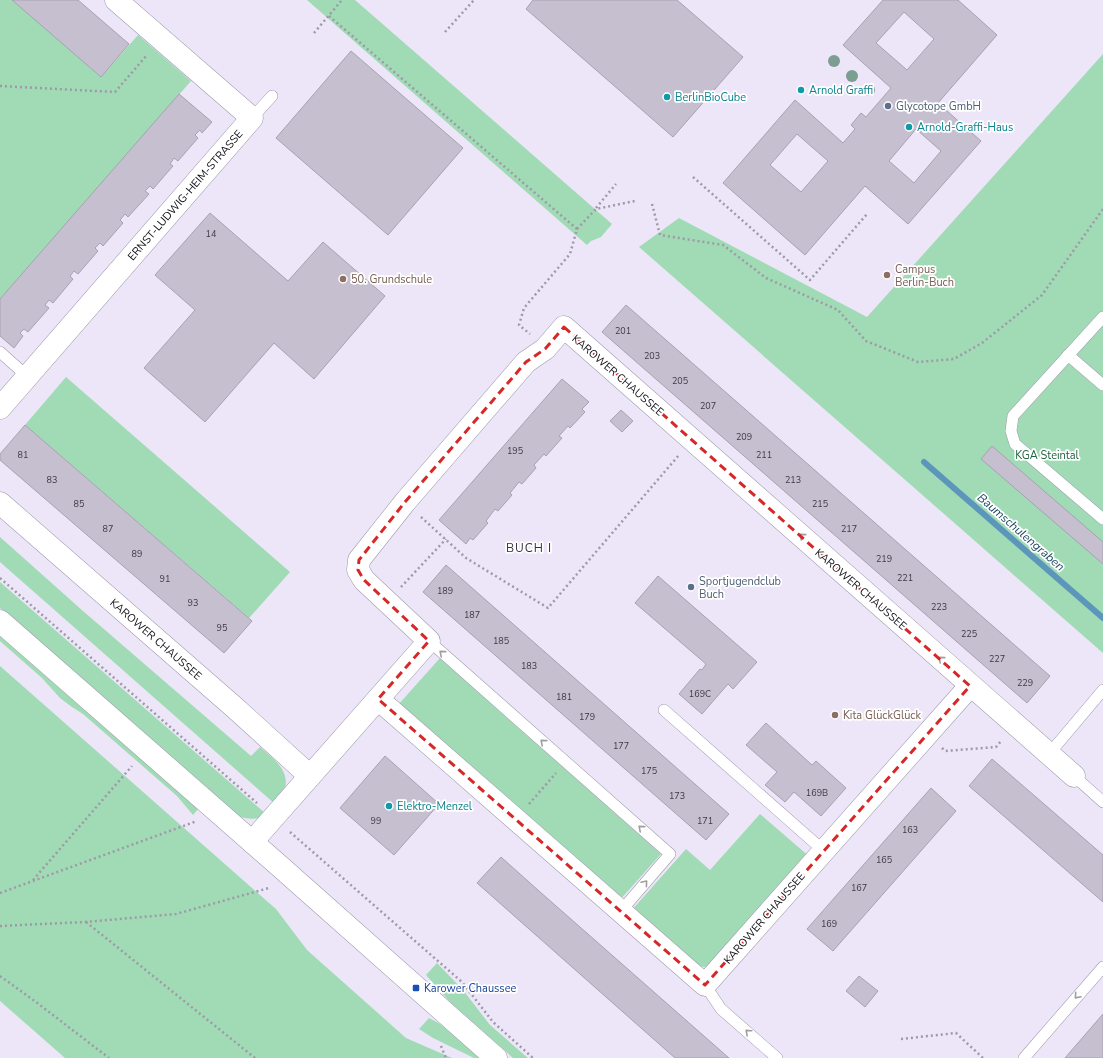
<svg xmlns="http://www.w3.org/2000/svg" width="1103" height="1058" font-family="'Nunito Sans',sans-serif">
	<style>
		.green { fill: #a0dbb6 }
		.lines { fill: none; stroke-linecap: round; stroke-linejoin: round }
		.stream { stroke: #5d96bb; stroke-width: 6 }
		.building { fill: #c5bfd0; stroke: #a7a1b2; fill-rule: evenodd }
		.lane-casing { stroke: #9e99aa; stroke-width: 12 }
		.street-casing { stroke: #9e99aa; stroke-width: 23 }
		.secondary-casing { stroke: #9e99aa; stroke-width: 23 }
		.path { stroke: #9e99a7; stroke-width: 2.5; stroke-dasharray: 2 3; stroke-linecap: butt }
		.lane { stroke: #fff; stroke-width: 11 }
		.street { stroke: #fff; stroke-width: 22 }
		.secondary { stroke: #fff; stroke-width: 22 }
		.tree { fill: #7b9d92 }
		.oneway { stroke: #9f9fa1 }
		.marked { fill: none; stroke: #d62828; stroke-width: 3; stroke-dasharray: 8 5; stroke-linejoin: round }
		.culture-dot { fill: #0f9aa8; stroke: #fff; stroke-width: 1.5 }
		.service-dot { fill: #5c6f8a; stroke: #fff; stroke-width: 1.5 }
		.education-dot { fill: #8d6e63; stroke: #fff; stroke-width: 1.5 }
		.transit-dot { fill: #1a4fb4; stroke: #fff; stroke-width: 1.5 }
		.labels { text-anchor: middle; stroke-width: 3.5; stroke-linejoin: round; paint-order: stroke }
		.number-label { font-size: 9px; fill: #3d3a43 }
		.culture-label { font-size: 11px; fill: #0d838f; stroke: #fff; text-anchor: start }
		.service-label { font-size: 11px; fill: #4e5e75; stroke: #fff; text-anchor: start }
		.street-label { font-size: 11px; fill: #100e14; stroke: #fff }
		.education-label { font-size: 11px; fill: #785e54; stroke: #fff; text-anchor: start }
		.park-label { font-size: 11px; fill: #1f623f; stroke: #fff }
		.transit-label { font-size: 11px; fill: #164399; stroke: #fff; text-anchor: start }
		.water-label { font-size: 12px; font-style: italic; fill: #184660; stroke: #fff }
		.neighbourhood-label { font-size: 12px; letter-spacing: 1px; fill: #35313e; stroke: #fff }
	</style>
	<rect width="100%" height="100%" fill="#ece6f8"/>
	<g class="green">
		<polygon points="0,0 13,0 101,77 138,35 191,81 0,299"/>
		<polygon points="307,0 355,0 612,224 601,237 591,241 587,245"/>
		<polygon points="1103,54 1103,653 639,247 679,218 867,317"/>
		<polygon points="66,377 290,572 249,618 25,425"/>
		<path d="M0 537 83 611 251 756 260 747C271 757 290 769 285 788 284 793 278 799 275 804L0 562Z"/>
		<path d="M0 582 266 814C256 821 248 819 237 816L0 608Z"/>
		<polygon points="0,636 198,809 193,815 177,796 83,714 72,707 60,698 42,678 0,641"/>
		<polygon points="440,658 661,854 619,901 398,705"/>
		<polygon points="0,666 276,909 307,950 406,1038 452,1058 65,1058 0,1001"/>
		<polygon points="760,814 811,858 711,966 704,967 695,965 631,911 686,849 710,870"/>
		<polygon points="437,963 463,990 490,1025 528,1058 513,1058 449,1001 426,975"/>
		<polygon points="429,1018 440,1024 480,1058 474,1058 433,1038 419,1029"/>
	</g>
	<g class="lines">
		<polyline class="stream" points="924,462 1103,618"/>
	</g>
	<g class="building">
		<polygon points="12,0 78,0 129,44 101,77"/>
		<polygon points="533,0 677,0 743,57 673,137 526,9"/>
		<path d="M883 0H958L997 35 938 103 981 141 908 224 865 186 805 255 723 183 795 100 843 143 855 129 851 125 861 113 866 117 891 88 843 45ZM904 12 934 39 907 70 876 43ZM916 129 941 151 914 183 889 161ZM797 134 828 161 801 192 770 165Z"/>
		<polygon points="351,51 463,148 388,235 276,138"/>
		<polygon points="179,94 212,122 202,133 200,130 195,135 198,138 178,161 174,158 170,164 173,166 153,189 150,186 145,191 149,194 128,217 125,214 120,220 123,223 103,246 100,243 95,248 98,251 78,274 74,271 70,276 73,279 53,303 49,300 45,305 49,308 28,332 24,329 20,333 23,336 14,348 0,336 0,299"/>
		<polygon points="210,213 288,281 323,242 385,296 314,379 274,343 205,422 144,368 195,310 155,275"/>
		<polygon points="626,305 1050,676 1027,703 602,332"/>
		<polygon points="562,379 589,402 582,409 585,412 570,428 568,426 559,436 562,438 546,456 544,454 534,465 536,468 522,484 519,482 510,493 512,495 498,511 495,509 486,521 488,523 473,540 470,538 466,544 439,520"/>
		<polygon points="621,410 633,421 622,432 610,421"/>
		<polygon points="25,425 252,621 224,653 0,460 0,454"/>
		<polygon points="992,446 1103,542 1103,564 981,459"/>
		<polygon points="446,565 729,814 706,840 423,592"/>
		<polygon points="658,576 757,662 733,689 728,684 702,714 679,694 700,669 702,670 706,664 635,603"/>
		<polygon points="766,723 812,765 816,761 846,788 821,816 794,792 785,802 765,785 777,772 746,745"/>
		<polygon points="385,756 439,804 394,855 340,808"/>
		<polygon points="992,759 1103,855 1103,902 969,786"/>
		<polygon points="931,788 956,811 833,951 807,929"/>
		<polygon points="501,857 539,891 729,1058 675,1058 477,883"/>
		<polygon points="859,976 878,991 865,1007 846,991"/>
		<polygon points="1103,1014 1103,1058 1065,1058"/>
	</g>
	<g class="lines">
		<g class="lane-casing">
			<g id="lane">
				<polyline points="252,118 272,96"/>
				<polyline points="1103,317 1013,416 1011,431 1015,444 1103,519"/>
				<polyline points="0,352 28,377"/>
				<polyline points="1068,355 1103,385"/>
				<polyline points="429,641 670,854 621,911"/>
				<polyline points="664,710 824,851"/>
				<polyline points="1049,754 1103,690"/>
				<polyline points="1074,776 1103,802"/>
				<polyline points="705,985 721,1009 777,1058"/>
				<polyline points="1024,1058 1103,967"/>
			</g>
		</g>
		<g class="street-casing">
			<g id="street">
				<polyline points="0,408 252,118 116,0"/>
				<polyline points="0,503 234,707 310,776"/>
				<polyline points="378,699 705,985 970,686"/>
				<polyline points="252,842 429,641 364,580 358,570 359,560 405,502 526,362 545,349 564,327 1074,776"/>
			</g>
		</g>
		<g class="secondary-casing">
			<polyline id="secondary" points="0,621 275,862 496,1058"/>
		</g>
		<g class="path">
			<polyline points="329,16 577,229 570,254 524,308 519,325 530,334"/>
			<polyline points="445,32 474,0"/>
			<polyline points="314,33 342,0"/>
			<polyline points="0,86 115,92 147,55"/>
			<polyline points="693,177 810,280 867,214"/>
			<polyline points="652,204 660,235 723,245 766,278 838,310 866,341 918,362 954,359 982,343 1042,295 1103,209"/>
			<polyline points="596,208 616,184"/>
			<polyline points="577,229 596,209 635,201"/>
			<polyline points="421,517 466,558 548,608 679,455"/>
			<polyline points="0,578 257,803"/>
			<polyline points="401,587 446,539"/>
			<polyline points="942,748 945,751 996,747 1001,741"/>
			<polyline points="529,804 556,773"/>
			<polyline points="290,832 462,982 493,1022 533,1058"/>
			<polyline points="33,880 132,766"/>
			<polyline points="0,893 197,821"/>
			<polyline points="86,922 255,1058"/>
			<polyline points="0,926 85,922 176,914 269,888"/>
			<polyline points="0,976 36,1002 109,1058"/>
			<polyline points="901,1039 956,1033 983,1058"/>
			<polyline points="441,1046 446,1058"/>
		</g>
		<use href="#lane" class="lane"/>
		<use href="#street" class="street"/>
		<use href="#secondary" class="secondary"/>
	</g>
	<g class="tree">
		<circle cx="834" cy="61" r="6"/>
		<circle cx="852" cy="76" r="6"/>
		<circle cx="869" cy="90" r="6"/>
	</g>
	<defs><path id="oneway-chevron" d="M-2-3.5L2.5 0L-2 3.5" fill="none" stroke-width="1.6" stroke-linecap="round" stroke-linejoin="round"/></defs>
	<g class="oneway">
		<use href="#oneway-chevron" transform="translate(802 536) rotate(-139)"/>
		<use href="#oneway-chevron" transform="translate(442 653) rotate(-139)"/>
		<use href="#oneway-chevron" transform="translate(941 659) rotate(-139)"/>
		<use href="#oneway-chevron" transform="translate(543 742) rotate(-139)"/>
		<use href="#oneway-chevron" transform="translate(641 828) rotate(-139)"/>
		<use href="#oneway-chevron" transform="translate(645 883) rotate(-50)"/>
		<use href="#oneway-chevron" transform="translate(1077 996) rotate(131)"/>
		<use href="#oneway-chevron" transform="translate(748 1032) rotate(-138)"/>
	</g>
	<path class="marked" d="M564 327 970 686 705 985 378 699 429 641 364 580 358 570 359 560 405 502 526 362 545 349Z"/>
	<g class="culture-dot">
		<circle cx="801" cy="90" r="4"/>
		<circle cx="667" cy="97" r="4"/>
		<circle cx="909" cy="127" r="4"/>
		<circle cx="389" cy="806" r="4"/>
	</g>
	<g class="service-dot">
		<circle cx="888" cy="106" r="4"/>
		<circle cx="691" cy="587" r="4"/>
	</g>
	<g class="education-dot">
		<circle cx="887" cy="275" r="4"/>
		<circle cx="343" cy="279" r="4"/>
		<circle cx="835" cy="715" r="4"/>
	</g>
	<rect class="transit-dot" x="412" y="984" width="8" height="8" rx="2"/>
	<g class="labels">
		<g class="number-label">
			<text x="211" y="237">14</text>
			<text x="623" y="334">201</text>
			<text x="652" y="359">203</text>
			<text x="680" y="384">205</text>
			<text x="708" y="409">207</text>
			<text x="744" y="440">209</text>
			<text x="515" y="454">195</text>
			<text x="23" y="458">81</text>
			<text x="764" y="458">211</text>
			<text x="52" y="483">83</text>
			<text x="793" y="483">213</text>
			<text x="79" y="507">85</text>
			<text x="820" y="507">215</text>
			<text x="108" y="532">87</text>
			<text x="849" y="532">217</text>
			<text x="137" y="557">89</text>
			<text x="884" y="562">219</text>
			<text x="905" y="581">221</text>
			<text x="165" y="582">91</text>
			<text x="445" y="594">189</text>
			<text x="193" y="606">93</text>
			<text x="939" y="610">223</text>
			<text x="472" y="618">187</text>
			<text x="222" y="631">95</text>
			<text x="969" y="637">225</text>
			<text x="501" y="644">185</text>
			<text x="997" y="662">227</text>
			<text x="529" y="669">183</text>
			<text x="1025" y="686">229</text>
			<text x="700" y="697">169C</text>
			<text x="564" y="700">181</text>
			<text x="587" y="720">179</text>
			<text x="621" y="749">177</text>
			<text x="649" y="774">175</text>
			<text x="817" y="796">169B</text>
			<text x="677" y="799">173</text>
			<text x="376" y="824">99</text>
			<text x="705" y="824">171</text>
			<text x="910" y="833">163</text>
			<text x="884" y="863">165</text>
			<text x="859" y="891">167</text>
			<text x="829" y="927">169</text>
		</g>
		<g class="culture-label">
			<text x="809" y="94">Arnold Graffi</text>
			<text x="675" y="101">BerlinBioCube</text>
			<text x="917" y="131">Arnold-Graffi-Haus</text>
			<text x="397" y="810">Elektro-Menzel</text>
		</g>
		<g class="service-label">
			<text x="896" y="110">Glycotope GmbH</text>
			<text x="699" y="585">Sportjugendclub<tspan x="699" dy="13">Buch</tspan></text>
		</g>
		<g class="street-label">
			<text transform="translate(185 195) rotate(-49)" y="4">ERNST-LUDWIG-HEIM-STRASSE</text>
			<text transform="translate(618 375) rotate(41)" y="4">KAROWER CHAUSSEE</text>
			<text transform="translate(861 589) rotate(41)" y="4">KAROWER CHAUSSEE</text>
			<text transform="translate(156 639) rotate(41)" y="4">KAROWER CHAUSSEE</text>
			<text transform="translate(764 918) rotate(-49)" y="4">KAROWER CHAUSSEE</text>
		</g>
		<g class="education-label">
			<text x="895" y="273">Campus<tspan x="895" dy="13">Berlin-Buch</tspan></text>
			<text x="351" y="283">50. Grundschule</text>
			<text x="843" y="719">Kita GlückGlück</text>
		</g>
		<g class="park-label">
			<text x="1047" y="459">KGA Steintal</text>
		</g>
		<g class="transit-label">
			<text x="424" y="992">Karower Chaussee</text>
		</g>
		<g class="water-label">
			<text transform="translate(1021 532) rotate(41)" y="4">Baumschulengraben</text>
		</g>
		<g class="neighbourhood-label">
			<text x="529" y="552">BUCH I</text>
		</g>
	</g>
</svg>
